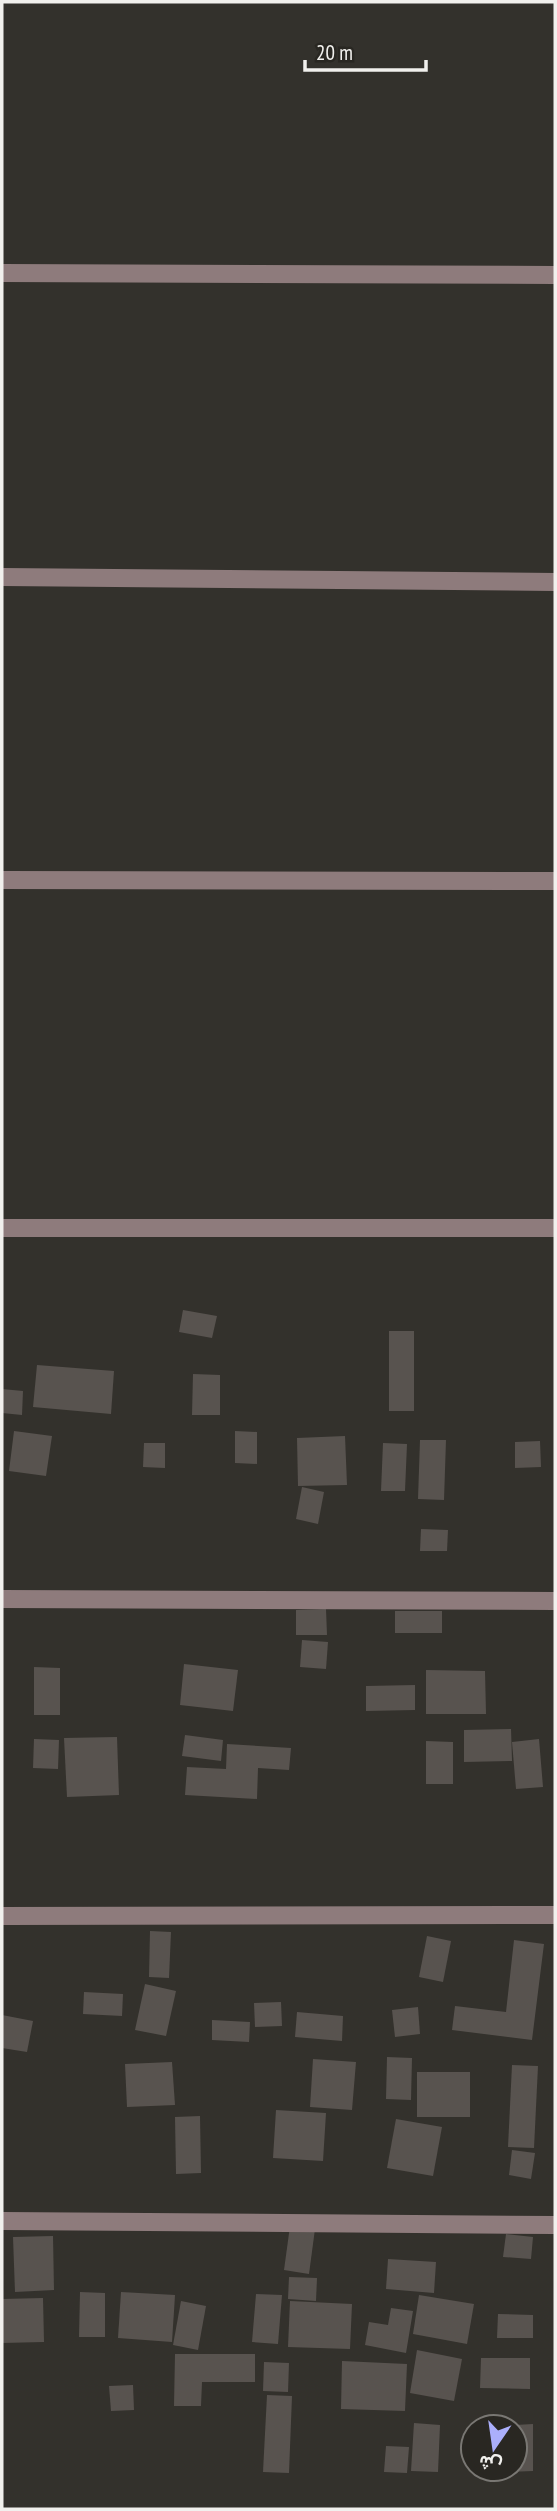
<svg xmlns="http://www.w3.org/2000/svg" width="557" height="2511" font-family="'PT Sans Narrow',Vazirmatn,sans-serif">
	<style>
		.building { fill: #58534f }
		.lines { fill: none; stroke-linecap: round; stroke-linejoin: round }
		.minor { stroke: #8e7b7c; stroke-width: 18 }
	</style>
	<rect width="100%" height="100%" fill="#33312c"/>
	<g class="building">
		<polygon points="183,1310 217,1316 212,1338 179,1332"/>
		<rect x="389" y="1331" width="25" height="80"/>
		<polygon points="37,1365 114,1371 111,1414 33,1407"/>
		<polygon points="193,1374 220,1375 220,1415 192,1415"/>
		<polygon points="2,1389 23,1391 22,1415 2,1413"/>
		<polygon points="14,1431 52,1436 46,1476 9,1471"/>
		<polygon points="235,1431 257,1432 257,1464 235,1463"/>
		<polygon points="345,1436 347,1485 298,1486 297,1438"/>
		<polygon points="420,1440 446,1440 444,1500 418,1499"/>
		<polygon points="540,1441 541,1467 515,1468 515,1442"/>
		<polygon points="144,1443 165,1443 165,1468 143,1467"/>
		<polygon points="383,1443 407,1444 405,1491 381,1491"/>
		<polygon points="302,1487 324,1492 318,1524 296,1519"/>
		<polygon points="421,1529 448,1530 447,1551 420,1551"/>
		<polygon points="326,1609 327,1635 296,1635 296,1610"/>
		<rect x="395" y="1611" width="47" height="22"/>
		<polygon points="302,1640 328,1642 326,1669 300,1667"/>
		<polygon points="184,1664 238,1670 233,1711 180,1705"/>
		<polygon points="34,1667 60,1668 60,1715 34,1715"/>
		<polygon points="426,1670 485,1671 486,1714 426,1714"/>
		<polygon points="415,1685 415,1710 366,1711 366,1686"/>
		<polygon points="511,1729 512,1761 464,1762 464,1730"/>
		<polygon points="185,1735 223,1740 221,1761 182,1756"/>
		<polygon points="117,1737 119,1795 67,1797 64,1738"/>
		<polygon points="34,1739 59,1740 58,1769 33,1768"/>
		<polygon points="539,1739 543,1787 516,1789 512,1742"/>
		<polygon points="426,1741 453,1742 453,1784 426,1784"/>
		<polygon points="227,1744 291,1748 289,1770 258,1768 257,1799 185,1795 187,1767 226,1769"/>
		<polygon points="150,1931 171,1932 169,1978 149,1977"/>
		<polygon points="427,1936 451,1941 443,1982 419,1977"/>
		<polygon points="514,1940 544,1944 532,2040 452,2030 455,2006 506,2012"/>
		<polygon points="145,1984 176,1991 166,2036 135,2030"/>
		<polygon points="84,1992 123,1994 122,2016 83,2014"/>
		<polygon points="281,2002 282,2026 255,2027 254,2003"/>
		<polygon points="418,2007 420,2034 395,2037 392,2010"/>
		<polygon points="297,2012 343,2016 342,2041 295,2037"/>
		<polygon points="2,2015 33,2021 27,2052 2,2048"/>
		<polygon points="212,2020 250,2022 249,2042 212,2040"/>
		<polygon points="387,2057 412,2058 411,2100 386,2099"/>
		<polygon points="313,2059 356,2062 352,2110 310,2107"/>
		<polygon points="172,2062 175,2105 127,2107 125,2064"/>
		<polygon points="512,2065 538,2066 534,2148 508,2147"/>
		<rect x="417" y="2072" width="53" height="45"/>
		<polygon points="276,2110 326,2113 323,2161 273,2158"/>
		<polygon points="200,2116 201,2173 176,2174 175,2117"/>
		<polygon points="396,2119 442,2127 433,2176 387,2168"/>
		<polygon points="512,2150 535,2153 531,2179 509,2175"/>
		<polygon points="290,2226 315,2229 309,2274 284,2270"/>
		<polygon points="506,2234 533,2237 531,2259 503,2257"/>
		<polygon points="53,2236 54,2290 15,2292 13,2237"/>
		<polygon points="388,2259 436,2262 434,2293 386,2289"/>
		<polygon points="289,2277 317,2278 316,2301 288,2299"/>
		<polygon points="80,2292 105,2293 105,2337 79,2337"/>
		<polygon points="121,2292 175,2295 172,2342 118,2338"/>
		<polygon points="256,2294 282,2295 278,2344 252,2342"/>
		<polygon points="419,2295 474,2304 467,2344 413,2334"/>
		<polygon points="43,2298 44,2342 2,2343 2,2299"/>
		<polygon points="181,2301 206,2306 198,2350 173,2345"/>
		<polygon points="290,2301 352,2304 350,2349 288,2347"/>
		<polygon points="391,2308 413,2311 406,2353 365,2345 369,2322 388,2325"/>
		<polygon points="498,2314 533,2315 533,2338 497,2338"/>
		<polygon points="417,2350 462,2359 454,2401 410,2393"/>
		<polygon points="175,2354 255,2354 255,2382 202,2382 201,2406 174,2406"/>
		<polygon points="481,2358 530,2358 530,2389 480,2388"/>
		<polygon points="342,2361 407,2364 405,2411 341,2409"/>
		<polygon points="264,2362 289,2363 288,2392 263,2391"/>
		<polygon points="133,2385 134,2410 111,2411 109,2386"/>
		<polygon points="267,2395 292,2396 289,2473 263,2472"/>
		<polygon points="414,2423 440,2425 438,2472 411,2471"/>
		<polygon points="533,2424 533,2471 506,2472 506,2469 515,2469 515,2425"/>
		<polygon points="386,2446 409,2447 407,2473 384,2472"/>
	</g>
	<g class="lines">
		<g class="minor">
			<polyline points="2,273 555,275"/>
			<polyline points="2,577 555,582"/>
			<polyline points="2,880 555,881"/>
			<polyline points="2,1228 555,1228"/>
			<polyline points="2,1599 555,1601"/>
			<polyline points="2,1916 555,1915"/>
			<polyline points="2,2221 555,2225"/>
		</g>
	</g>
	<rect width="557" height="2511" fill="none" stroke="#f1f0ed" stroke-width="7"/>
	<g transform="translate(494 2448) rotate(193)"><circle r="33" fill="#292722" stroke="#797773" stroke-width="2"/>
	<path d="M0-5L12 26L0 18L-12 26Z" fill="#abaffb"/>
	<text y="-10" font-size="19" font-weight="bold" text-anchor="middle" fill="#f1f0ed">ش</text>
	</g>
	<path d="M305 60v10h121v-10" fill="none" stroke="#f1f0ed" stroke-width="3.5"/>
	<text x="316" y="60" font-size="21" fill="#f1f0ed" stroke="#292722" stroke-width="5" paint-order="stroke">20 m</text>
</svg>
